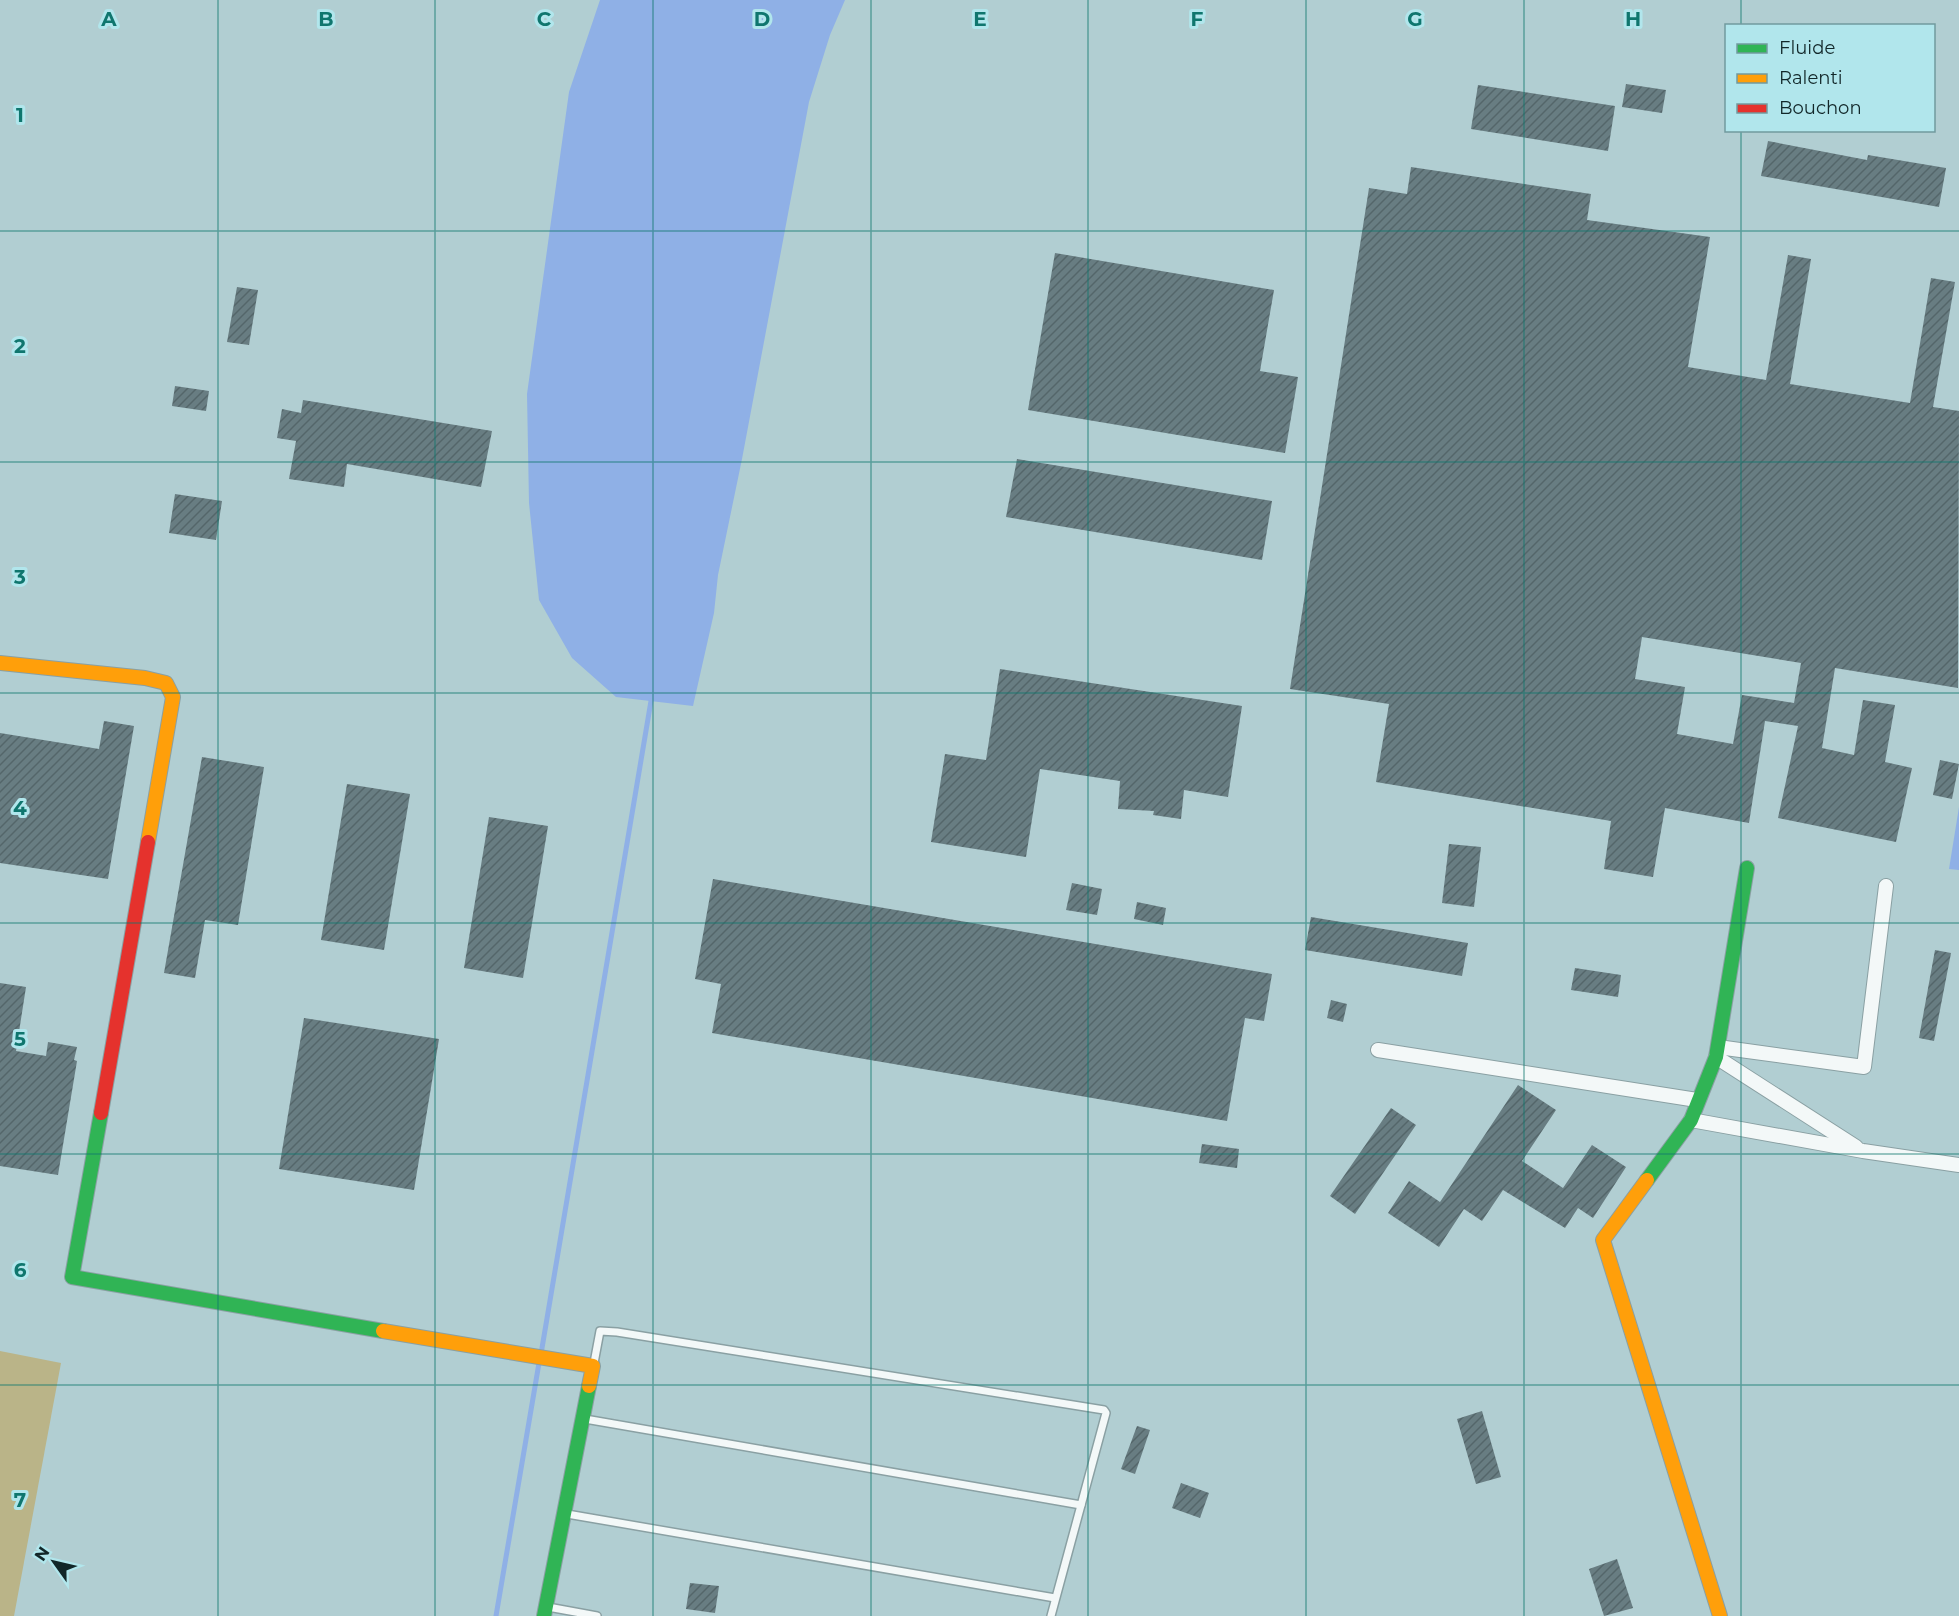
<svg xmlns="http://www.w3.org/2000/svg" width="1959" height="1616" font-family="Montserrat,sans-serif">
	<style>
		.green { fill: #bab488 }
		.water { fill: #8fb0e6 }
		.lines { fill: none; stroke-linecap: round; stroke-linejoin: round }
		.stream { stroke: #8fb0e6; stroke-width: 5 }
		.building { fill: url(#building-hatch); fill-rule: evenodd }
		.lane-casing { stroke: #8aa0a3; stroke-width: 10 }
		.street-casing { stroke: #8aa0a3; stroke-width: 16 }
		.fast-casing { stroke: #8aa0a3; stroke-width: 16 }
		.slow-casing { stroke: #8aa0a3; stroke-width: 16 }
		.jam-casing { stroke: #8aa0a3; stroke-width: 16 }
		.lane { stroke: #f3f8f8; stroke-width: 7 }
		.street { stroke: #f3f8f8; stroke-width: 14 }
		.fast { stroke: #30b455; stroke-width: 14 }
		.slow { stroke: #ff9f0a; stroke-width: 14 }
		.jam { stroke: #e5322d; stroke-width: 14 }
		.grid { fill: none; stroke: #0f766e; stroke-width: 1.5; stroke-opacity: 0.55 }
		.grid-label { font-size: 20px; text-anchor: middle; font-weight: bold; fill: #0f766e; stroke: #b1e6ec; stroke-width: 6; stroke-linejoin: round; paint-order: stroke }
	</style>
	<defs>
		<pattern id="building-hatch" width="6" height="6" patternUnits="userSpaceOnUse" patternTransform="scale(1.5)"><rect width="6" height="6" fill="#687d82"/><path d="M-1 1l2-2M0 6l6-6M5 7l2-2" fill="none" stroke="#54666a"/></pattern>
	</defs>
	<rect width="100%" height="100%" fill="#b1ced2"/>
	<polygon class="green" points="0,1351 61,1363 14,1616 0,1616"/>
	<g class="water">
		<polygon points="600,0 845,0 830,35 809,102 742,459 718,575 714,613 693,706 616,697 572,658 539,600 529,503 527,394 569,92"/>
		<polygon points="1959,807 1959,870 1949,869"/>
	</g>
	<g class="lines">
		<g class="stream">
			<polyline points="541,1354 651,701"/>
			<polyline points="496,1616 539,1363"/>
		</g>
	</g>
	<g class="building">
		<polygon points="1626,84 1666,90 1662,113 1622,107"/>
		<polygon points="1478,85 1615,106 1608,151 1471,129"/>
		<polygon points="1768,141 1867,160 1868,155 1946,168 1939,207 1761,176"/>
		<path d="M1411 167 1591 194 1587 220 1710 237 1688 367 1766 380 1788 255 1811 259 1790 384 1910 403 1931 278 1955 282 1933 407 1959 411 1958 688 1835 668 1822 748 1854 755 1863 700 1895 705 1885 762 1912 768 1896 842 1778 818 1798 726 1765 721 1749 823 1665 808 1653 877 1604 869 1611 821 1376 782 1389 704 1290 689 1369 188 1407 194ZM1642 637 1801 663 1794 703 1742 695 1733 744 1677 734 1685 687 1635 679Z"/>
		<polygon points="1055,253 1274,290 1260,371 1298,377 1285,453 1028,410"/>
		<polygon points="237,287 258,290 249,345 227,342"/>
		<polygon points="175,386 209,391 206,411 172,406"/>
		<polygon points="303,400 492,431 481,487 347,464 344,487 289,479 296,441 277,438 282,409 301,413"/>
		<polygon points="1017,459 1272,501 1262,560 1006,517"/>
		<polygon points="175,494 222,501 216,540 169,533"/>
		<polygon points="1000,669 1242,706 1228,797 1184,790 1181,819 1153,815 1154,811 1118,809 1120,781 1040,769 1026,857 931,842 945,754 986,760"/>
		<polygon points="104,721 134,726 108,879 0,863 0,733 99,749"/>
		<polygon points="202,757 264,767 238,925 205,920 195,978 164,973"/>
		<polygon points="1940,760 1959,764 1952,799 1933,795"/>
		<polygon points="347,784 410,794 384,950 321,940"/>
		<polygon points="489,817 548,826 523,978 464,968"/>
		<polygon points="1449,844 1481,847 1474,907 1442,903"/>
		<polygon points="713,879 1272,974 1264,1021 1245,1018 1227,1121 712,1033 721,984 695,979"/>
		<polygon points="1072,883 1102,889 1097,915 1066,910"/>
		<polygon points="1137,902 1166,908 1163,925 1134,919"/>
		<polygon points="1311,917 1468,943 1462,976 1305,950"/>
		<polygon points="1935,950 1951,953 1934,1041 1919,1038"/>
		<polygon points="1575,968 1621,975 1618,997 1571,990"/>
		<polygon points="0,983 26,987 16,1051 46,1056 48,1042 77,1047 74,1060 77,1061 58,1175 0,1166"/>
		<polygon points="1331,1000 1347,1004 1343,1022 1327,1018"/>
		<polygon points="304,1018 439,1039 414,1190 279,1169"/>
		<polygon points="1518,1085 1556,1110 1522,1161 1563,1188 1592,1145 1626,1167 1593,1218 1578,1208 1565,1228 1503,1190 1482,1221 1464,1209 1439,1247 1388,1213 1409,1181 1440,1202"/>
		<polygon points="1391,1108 1416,1125 1355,1214 1330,1196"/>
		<polygon points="1202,1144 1239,1149 1237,1168 1199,1163"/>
		<polygon points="1482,1411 1501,1477 1476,1484 1457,1419"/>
		<polygon points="1137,1426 1150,1430 1135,1474 1121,1469"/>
		<polygon points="1181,1483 1209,1493 1200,1518 1172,1508"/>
		<polygon points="1617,1559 1633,1608 1604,1616 1589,1569"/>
		<polygon points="690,1583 719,1586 715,1613 686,1609"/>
	</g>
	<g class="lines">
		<g class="lane-casing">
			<g id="lane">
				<polyline points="594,1363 600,1331 617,1332 1104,1410 1106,1413 1051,1616"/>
				<polyline points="585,1419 1081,1505"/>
				<polyline points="567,1514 1055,1598"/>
				<polyline points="548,1607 597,1616"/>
			</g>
		</g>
		<g class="street-casing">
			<g id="street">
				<polyline points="1718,1047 1864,1067 1886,886"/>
				<polyline points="1378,1050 1697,1100"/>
				<polyline points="1716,1057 1856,1147"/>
				<polyline points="1691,1120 1863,1151 1959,1165"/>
			</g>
		</g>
		<g class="fast-casing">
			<g id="fast">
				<polyline points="101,1113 72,1277 383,1331"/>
				<polyline points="1647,1180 1691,1120 1716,1057 1747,868"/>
				<polyline points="544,1616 589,1386"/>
			</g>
		</g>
		<g class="slow-casing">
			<g id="slow">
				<polyline points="0,663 145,678 166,683 173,697 148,842"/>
				<polyline points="1647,1180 1603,1240 1720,1616"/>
				<polyline points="383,1331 593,1366 589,1386"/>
			</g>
		</g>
		<g class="jam-casing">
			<polyline id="jam" points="101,1113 148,842"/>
		</g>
		<use href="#lane" class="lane"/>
		<use href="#street" class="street"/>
		<use href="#fast" class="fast"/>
		<use href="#slow" class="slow"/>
		<use href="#jam" class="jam"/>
	</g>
	<path class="grid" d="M218 0V1616M435 0V1616M653 0V1616M871 0V1616M1088 0V1616M1306 0V1616M1524 0V1616M1741 0V26M1741 130V1616M0 231H1959M0 462H1959M0 693H1959M0 923H1959M0 1154H1959M0 1385H1959"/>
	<g class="grid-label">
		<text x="109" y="26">A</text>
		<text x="326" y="26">B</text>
		<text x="544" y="26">C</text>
		<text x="762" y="26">D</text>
		<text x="980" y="26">E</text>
		<text x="1197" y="26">F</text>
		<text x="1415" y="26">G</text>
		<text x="1633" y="26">H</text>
		<text x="20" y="122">1</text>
		<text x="20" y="353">2</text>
		<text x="20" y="584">3</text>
		<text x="20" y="815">4</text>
		<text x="20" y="1046">5</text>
		<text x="20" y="1277">6</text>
		<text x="20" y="1507">7</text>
	</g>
	<rect x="1725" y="24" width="210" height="108" fill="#b1e6ec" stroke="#719a9e" stroke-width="1.5"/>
	<rect x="1737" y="44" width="30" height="9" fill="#30b455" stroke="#719a9e" stroke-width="1.5"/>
	<text x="1779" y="54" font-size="18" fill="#122729">Fluide</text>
	<rect x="1737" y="74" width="30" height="9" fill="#ff9f0a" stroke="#719a9e" stroke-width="1.5"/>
	<text x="1779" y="84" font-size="18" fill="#122729">Ralenti</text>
	<rect x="1737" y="104" width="30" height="9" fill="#e5322d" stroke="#719a9e" stroke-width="1.5"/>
	<text x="1779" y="114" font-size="18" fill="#122729">Bouchon</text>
	<g transform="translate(54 1562) rotate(304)" stroke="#b1e6ec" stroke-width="4.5" paint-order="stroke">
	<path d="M0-4.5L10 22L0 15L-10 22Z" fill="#122729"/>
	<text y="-9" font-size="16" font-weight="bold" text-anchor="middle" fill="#122729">N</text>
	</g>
</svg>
